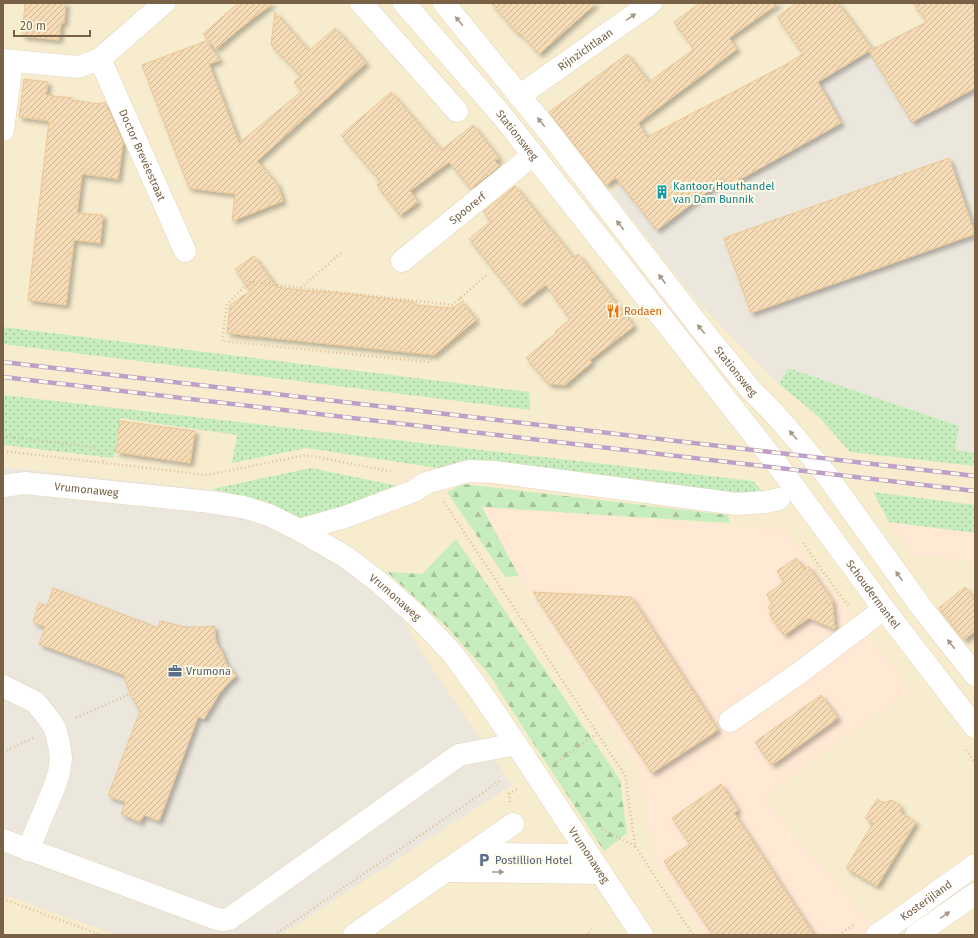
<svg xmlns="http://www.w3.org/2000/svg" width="978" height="938" font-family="'Fira Sans',sans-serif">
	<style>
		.residential { fill: #f7ecce }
		.commercial { fill: #ffe9d4 }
		.industrial { fill: #ece7dc }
		.grass { fill: url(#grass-dots) }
		.forest { fill: url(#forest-firs) }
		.building { fill: url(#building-hatch); stroke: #eac794; filter: url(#shadow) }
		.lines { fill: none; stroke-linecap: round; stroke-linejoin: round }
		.minor-casing { stroke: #e3d6bc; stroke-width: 23 }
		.path { stroke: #dbc099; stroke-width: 2.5; stroke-dasharray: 1 3; stroke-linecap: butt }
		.minor { stroke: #fff; stroke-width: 22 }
		.rail-casing { stroke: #bd9fc8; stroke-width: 4.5 }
		.rail { stroke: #fffbe9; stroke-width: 3; stroke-dasharray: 9; stroke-linecap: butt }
		.oneway { fill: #a79886 }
		.labels { text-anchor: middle; stroke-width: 4; stroke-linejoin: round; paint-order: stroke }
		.street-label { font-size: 11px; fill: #786145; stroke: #fffbe9 }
		.culture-label { font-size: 11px; fill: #0d838f; stroke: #fffbe9; text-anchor: start }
		.food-label { font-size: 11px; fill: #c56008; stroke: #fffbe9; text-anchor: start }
		.service-label { font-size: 11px; fill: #4e5e75; stroke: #fffbe9; text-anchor: start }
	</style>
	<defs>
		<pattern id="grass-dots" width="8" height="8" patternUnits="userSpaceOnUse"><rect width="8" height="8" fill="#c7edbe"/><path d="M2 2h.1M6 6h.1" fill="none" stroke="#a6c39c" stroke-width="1.8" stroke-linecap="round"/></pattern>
		<pattern id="forest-firs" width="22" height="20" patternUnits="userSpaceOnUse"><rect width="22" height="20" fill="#c7edbe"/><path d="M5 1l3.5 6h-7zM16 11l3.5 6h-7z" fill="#a6c39c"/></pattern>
		<pattern id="building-hatch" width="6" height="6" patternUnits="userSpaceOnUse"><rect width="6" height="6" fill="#f6dcb6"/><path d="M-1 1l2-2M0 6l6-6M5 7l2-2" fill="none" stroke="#ccb696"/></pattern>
		<filter id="shadow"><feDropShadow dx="3.5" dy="3.5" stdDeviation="2" flood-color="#0004"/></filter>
	</defs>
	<rect width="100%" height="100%" fill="#fef9e0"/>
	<rect class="residential" x="3" y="3" width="972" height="932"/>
	<g class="commercial">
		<polygon points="482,507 786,530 801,551 911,690 762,798 882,935 703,935 655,859 638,769 519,576"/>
		<polygon points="889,522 975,533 975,562 912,554"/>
	</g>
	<g class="industrial">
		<polygon points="961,3 975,3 975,455 950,452 779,384 696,300 611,192 684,135 833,72 871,51"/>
		<polygon points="3,467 250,494 370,562 423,655 512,785 281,935 117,935 3,894"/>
	</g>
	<g class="grass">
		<polygon points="3,327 529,392 530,410 3,344"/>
		<polygon points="788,368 959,426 955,450 975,453 975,466 850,452 819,417 779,384"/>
		<polygon points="3,395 753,481 767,496 460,461 444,469 307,448 232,463 237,435 120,418 120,421 118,430 116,452 113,458 3,445"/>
		<polygon points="311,468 409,488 308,523 268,502 212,489"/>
		<polygon points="873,492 975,505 975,533 889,522"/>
	</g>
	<g class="forest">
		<polygon points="463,484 728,515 730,523 482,507 519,576 505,577 447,492"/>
		<polygon points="456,539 620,780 627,833 604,851 526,732 489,674 446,626 387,572 422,574"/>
	</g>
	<g class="building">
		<polygon points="25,3 66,3 64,23 61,23 59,40 22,36"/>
		<polygon points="238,3 273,3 238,30 216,49 203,34"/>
		<polygon points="491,3 596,3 539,54 519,32 518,34"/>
		<polygon points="700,3 779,3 729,38 737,49 638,123 647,137 785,65 803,54 777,17 796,3 838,3 872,49 818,82 841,123 728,186 724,179 657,230 616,178 606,185 549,112 627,54 649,82 694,49 674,22"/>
		<polygon points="913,3 975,3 975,88 912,122 869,51 927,22"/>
		<polygon points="275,12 309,51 335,28 366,63 257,161 277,184 283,201 232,221 235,194 189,188 142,65 206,41 220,60 209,64 239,143 302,91 294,82 301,76 271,45"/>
		<polygon points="24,79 48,82 46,95 72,98 72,100 99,104 105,102 123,142 118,179 82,174 77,213 103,215 100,243 74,240 66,305 28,300 49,121 19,117"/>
		<polygon points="391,92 441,150 473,125 499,158 495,161 499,166 471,189 449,162 410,191 418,202 400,215 377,185 381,182 341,135"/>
		<polygon points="949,158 975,234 751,313 724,238"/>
		<polygon points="515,186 574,258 578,254 634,326 590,360 592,362 565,385 549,384 526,358 556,333 555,332 570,319 546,285 521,304 469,239 491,221 483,212"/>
		<polygon points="254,256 276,287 300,290 341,293 414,302 414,305 453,308 461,302 476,320 434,355 244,335 227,333 230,305 250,291 235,269"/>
		<polygon points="120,421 195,431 190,463 116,452"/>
		<polygon points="796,558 804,569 808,566 832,600 835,629 809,618 784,635 769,614 772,612 768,607 772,605 767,594 784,582 777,571"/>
		<polygon points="965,587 975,600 975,631 964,640 939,608"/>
		<polygon points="53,588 158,628 160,621 185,627 203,627 214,626 216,642 222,652 226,663 236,676 228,683 219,694 204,719 198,717 159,821 144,815 140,822 121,814 125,802 108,796 140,711 130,694 124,675 39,644 45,627 33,622 39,603 47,606"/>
		<polygon points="533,592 631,597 718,730 652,773"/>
		<polygon points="821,695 838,718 772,765 755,742"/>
		<polygon points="721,784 738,810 734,813 814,935 713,935 664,861 690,844 672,818"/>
		<polygon points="877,799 883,803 892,800 900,806 901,813 916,822 877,886 846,868 873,823 865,818"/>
	</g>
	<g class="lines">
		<g class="minor-casing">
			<g id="minor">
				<polyline points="361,3 457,111"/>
				<path id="s1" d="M404 3 500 113 626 272 780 468 884 609 975 727"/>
				<path id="s2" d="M444 3 549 132 699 326 751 390 773 412 794 436 825 473 922 608 975 675"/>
				<path id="s3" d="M100 59 185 251"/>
				<polyline points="3,60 78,67 100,59 164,3"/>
				<path id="s4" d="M519 96 651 3"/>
				<polyline points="3,130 12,61"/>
				<path id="s5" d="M402 261 533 155"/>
				<path id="s6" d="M3 486 25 483 210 502 243 507 269 515 299 530 346 557 380 583 419 618 453 654 482 694 516 744 642 935"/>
				<polyline points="299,530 345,517 414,491 426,483 469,471 494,472 737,504 766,502 779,499"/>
				<polyline points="3,686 35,702 46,715 55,728 59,744 61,758 59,773 54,788 28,850"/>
				<polyline points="730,721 802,671 884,609"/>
				<polyline points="3,840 217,919 222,920 229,919 459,755 516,744"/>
				<polyline points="469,854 589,855"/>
				<polyline points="445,871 601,873"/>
				<polyline points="354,935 513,824"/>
				<path id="s7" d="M877 935 889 927 975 865"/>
				<polyline points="916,935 975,894"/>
			</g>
		</g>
		<g class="path">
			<polyline points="301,288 342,252"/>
			<polyline points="460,298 480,321 428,362 222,341 227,304 250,282 452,305 488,274"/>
			<polyline points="3,436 93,447 100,452 104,463"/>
			<polyline points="3,451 207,475 306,455 394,472"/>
			<polyline points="444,502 625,775 635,846 693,935"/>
			<polyline points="803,543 837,591 849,606"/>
			<polyline points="76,718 130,694"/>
			<polyline points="966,750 975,762"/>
			<polyline points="3,752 33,738"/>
			<polyline points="557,762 598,733"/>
			<polyline points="510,802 509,794 517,789"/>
			<polyline points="602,829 635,846"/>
			<polyline points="3,899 101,935"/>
			<polyline points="274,935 500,781"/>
			<polyline points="585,935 592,930"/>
			<polyline points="839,935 855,924"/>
		</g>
		<use href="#minor" class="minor"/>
		<g class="rail-casing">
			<g id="rail">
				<polyline points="3,362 975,476"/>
				<polyline points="3,377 975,491"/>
			</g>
		</g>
		<use href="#rail" class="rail"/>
	</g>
	<defs><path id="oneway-solid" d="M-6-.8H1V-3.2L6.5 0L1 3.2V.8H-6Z"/></defs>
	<g class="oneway">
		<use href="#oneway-solid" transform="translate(631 17) rotate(-35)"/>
		<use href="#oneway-solid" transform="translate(459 21) rotate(-129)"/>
		<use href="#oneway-solid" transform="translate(541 122) rotate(-129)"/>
		<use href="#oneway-solid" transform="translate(620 225) rotate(-128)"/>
		<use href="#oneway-solid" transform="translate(662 279) rotate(-127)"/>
		<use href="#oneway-solid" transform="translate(701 329) rotate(-129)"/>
		<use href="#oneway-solid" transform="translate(793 435) rotate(-131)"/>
		<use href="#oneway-solid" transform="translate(899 576) rotate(-125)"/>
		<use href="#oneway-solid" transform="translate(951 644) rotate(-129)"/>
		<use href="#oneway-solid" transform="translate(498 872)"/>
		<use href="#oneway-solid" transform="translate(945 915) rotate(-34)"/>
	</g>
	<defs>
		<g id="building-bare" transform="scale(1.08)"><path d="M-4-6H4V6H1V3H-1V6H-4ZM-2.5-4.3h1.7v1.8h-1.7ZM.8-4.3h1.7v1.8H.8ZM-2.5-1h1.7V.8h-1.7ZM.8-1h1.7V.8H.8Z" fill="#0f9aa8" stroke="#fffbe9" stroke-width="2.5" paint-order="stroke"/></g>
		<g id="restaurant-bare" transform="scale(1.08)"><path d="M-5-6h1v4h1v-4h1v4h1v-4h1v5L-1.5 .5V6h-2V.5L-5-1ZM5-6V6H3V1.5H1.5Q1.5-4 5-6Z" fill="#e8710a" stroke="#fffbe9" stroke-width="2.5" paint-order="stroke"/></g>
		<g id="office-bare" transform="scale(1.08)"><path d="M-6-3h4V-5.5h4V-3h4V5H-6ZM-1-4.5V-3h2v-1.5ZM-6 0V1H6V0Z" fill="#5c6f8a" stroke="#fffbe9" stroke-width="2.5" paint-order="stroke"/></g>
		<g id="parking-bare" transform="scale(1.08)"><path d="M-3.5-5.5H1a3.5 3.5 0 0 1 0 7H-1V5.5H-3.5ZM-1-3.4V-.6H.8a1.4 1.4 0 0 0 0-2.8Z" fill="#5c6f8a" stroke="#fffbe9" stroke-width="2.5" paint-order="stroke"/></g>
	</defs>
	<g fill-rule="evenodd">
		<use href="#building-bare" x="662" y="192"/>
		<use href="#restaurant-bare" x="613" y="311"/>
		<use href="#office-bare" x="175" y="671"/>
		<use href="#parking-bare" x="484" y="860"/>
	</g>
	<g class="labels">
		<g class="street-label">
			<text dy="4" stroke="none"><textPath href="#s4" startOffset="81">Rijnzichtlaan</textPath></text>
			<text dy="4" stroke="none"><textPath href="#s1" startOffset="174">Stationsweg</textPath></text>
			<text dy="4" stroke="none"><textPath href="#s3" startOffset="105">Doctor Brevéestraat</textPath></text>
			<text dy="4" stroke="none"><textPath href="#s5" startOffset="84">Spoorerf</textPath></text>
			<text dy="4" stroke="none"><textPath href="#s2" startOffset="470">Stationsweg</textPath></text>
			<text dy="4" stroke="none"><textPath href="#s6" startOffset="84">Vrumonaweg</textPath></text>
			<text dy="4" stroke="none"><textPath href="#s1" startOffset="755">Schoudermantel</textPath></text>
			<text dy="4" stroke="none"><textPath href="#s6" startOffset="420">Vrumonaweg</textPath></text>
			<text dy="4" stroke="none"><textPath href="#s6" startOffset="744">Vrumonaweg</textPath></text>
			<text dy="4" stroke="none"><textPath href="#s7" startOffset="60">Kosterijland</textPath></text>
		</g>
		<g class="culture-label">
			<text x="673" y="190">Kantoor Houthandel<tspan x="673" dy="13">van Dam Bunnik</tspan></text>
		</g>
		<g class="food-label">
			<text x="624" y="315">Rodaen</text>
		</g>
		<g class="service-label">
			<text x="186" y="675">Vrumona</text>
			<text x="495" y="864">Postillion Hotel</text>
		</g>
	</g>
	<rect width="978" height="938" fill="none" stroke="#786145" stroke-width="8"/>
	<path d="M14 30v6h76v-6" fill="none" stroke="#786145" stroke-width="2"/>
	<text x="20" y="30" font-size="12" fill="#786145" stroke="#fffbe9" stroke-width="3" paint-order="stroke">20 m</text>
</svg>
